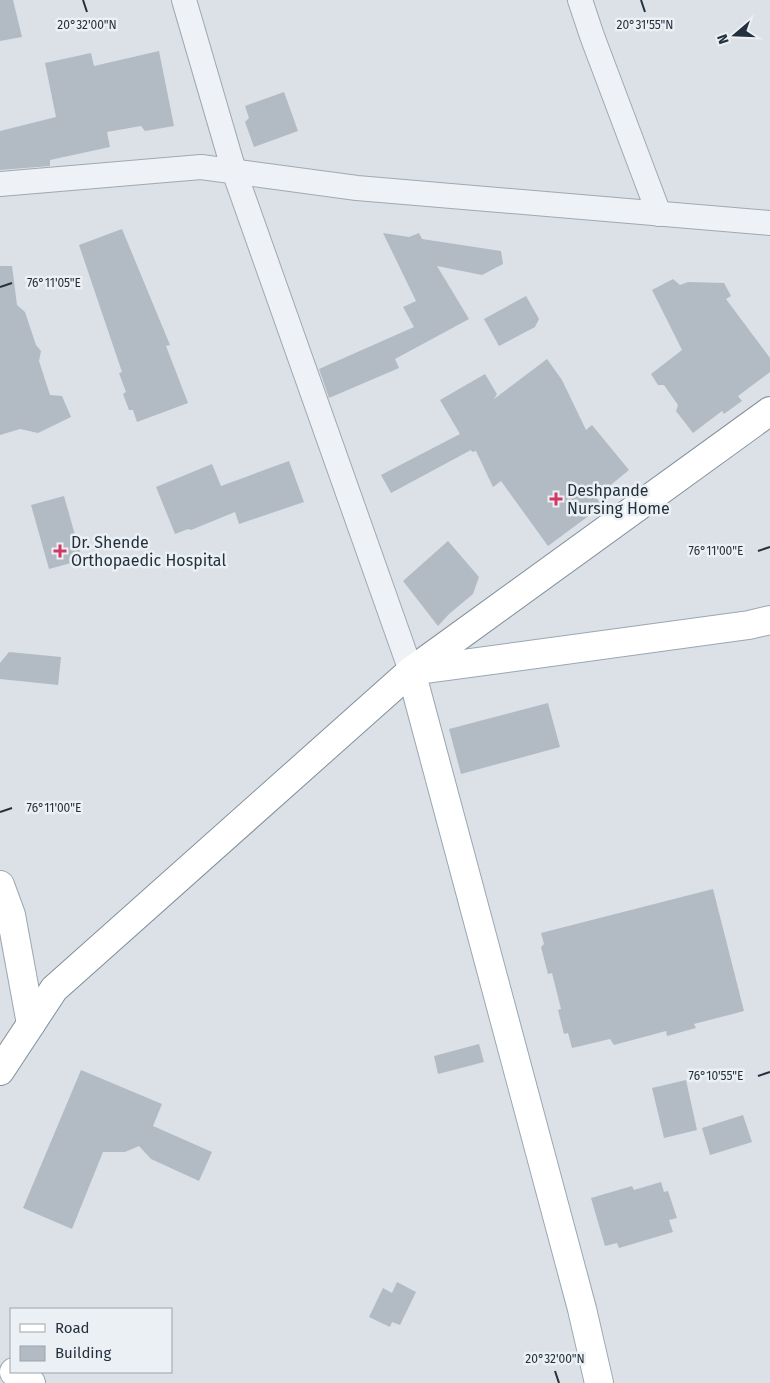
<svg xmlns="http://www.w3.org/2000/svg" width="770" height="1383" font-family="'Fira Sans',sans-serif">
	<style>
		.building { fill: #b2bbc3 }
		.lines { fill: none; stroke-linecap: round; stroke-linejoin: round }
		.minor-casing { stroke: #a0a8b0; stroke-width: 26 }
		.major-casing { stroke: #9aa7b2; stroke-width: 30 }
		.highway-casing { stroke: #82909d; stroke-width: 30 }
		.minor { stroke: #eef1f5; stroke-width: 24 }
		.major { stroke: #fff; stroke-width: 28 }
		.highway { stroke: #fff; stroke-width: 28 }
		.ticks { fill: none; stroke: #24303d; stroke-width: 2 }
		.poi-dot { fill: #d33863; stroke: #eaf0f4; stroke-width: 2 }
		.labels { text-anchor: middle; stroke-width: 5; stroke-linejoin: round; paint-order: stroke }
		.poi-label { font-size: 16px; fill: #24303d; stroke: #eaf0f4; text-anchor: start }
		.ticks-label { font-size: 12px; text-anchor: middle; fill: #24303d; stroke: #eaf0f4; stroke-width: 5; stroke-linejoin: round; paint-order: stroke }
	</style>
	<rect width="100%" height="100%" fill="#dbe1e6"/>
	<g class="building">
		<polygon points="0,0 13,0 22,37 0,41"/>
		<polygon points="159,51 174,126 145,131 141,126 107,132 110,147 50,160 50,166 0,170 0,131 56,117 45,63 91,53 94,66"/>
		<polygon points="284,92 298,131 254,147 245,122 249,118 245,106"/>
		<polygon points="122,229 170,345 166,346 188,403 137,422 133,410 129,410 123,394 126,392 119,373 122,372 79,245"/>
		<polygon points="383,233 409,237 419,233 422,239 501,251 503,264 482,275 437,266 469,319 395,359 399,368 329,398 319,369 414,327 403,307 416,301"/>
		<polygon points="0,266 12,266 17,305 25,312 36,345 41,351 39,361 50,395 62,396 71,417 38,433 20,429 0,435"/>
		<polygon points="673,279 680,285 688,282 724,283 731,296 726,299 770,358 770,372 738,396 742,401 724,414 722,411 693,433 676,411 678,405 664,385 658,385 651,374 682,350 652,290"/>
		<polygon points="526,296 539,319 535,327 499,346 484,319"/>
		<polygon points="547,359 562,380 586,430 592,425 629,470 596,497 602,506 548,546 501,481 493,487 476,451 472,452 471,450 391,493 381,475 460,434 440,400 485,374 497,394 494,399"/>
		<polygon points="289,461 304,502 239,524 235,512 191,530 188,529 175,534 156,487 212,464 221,486"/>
		<polygon points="64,496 82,560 49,569 31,505"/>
		<polygon points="448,541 479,577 473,594 449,614 438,626 403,581"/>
		<polygon points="9,652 61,657 58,685 0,679 0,663"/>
		<polygon points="548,703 560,747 461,774 449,729"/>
		<polygon points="713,889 744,1011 694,1024 696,1028 667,1036 666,1031 614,1045 610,1039 572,1048 568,1033 564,1034 558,1010 561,1009 552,973 548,974 541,947 544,944 541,933"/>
		<polygon points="479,1044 484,1062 438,1074 434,1056"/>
		<polygon points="81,1070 162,1104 153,1126 212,1152 199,1181 151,1159 139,1146 125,1152 103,1152 72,1229 23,1208"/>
		<polygon points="686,1080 697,1130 664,1138 652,1088"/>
		<polygon points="743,1115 752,1142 710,1155 702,1128"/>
		<polygon points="661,1182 664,1192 668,1191 677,1218 669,1220 673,1232 619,1248 617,1243 605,1246 591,1198 632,1186 634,1190"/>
		<polygon points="397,1282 416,1292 400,1325 392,1322 390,1327 369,1317 383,1288 392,1293"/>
	</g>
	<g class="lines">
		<g class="minor-casing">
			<g id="minor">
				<polyline points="184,0 234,171 411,671"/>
				<polyline points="580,0 592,36 659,214"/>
				<polyline points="0,184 201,167 357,188 770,223"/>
			</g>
		</g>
		<g class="major-casing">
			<g id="major">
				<polyline points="0,885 11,915 31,1024"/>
				<polyline points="14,1372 31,1383"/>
				<polyline points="599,1383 582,1309 411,671 749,625 770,620"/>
			</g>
		</g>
		<g class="highway-casing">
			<polyline id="highway" points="0,1071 54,989 411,671 770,411"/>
		</g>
		<use href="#minor" class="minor"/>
		<use href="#major" class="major"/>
		<use href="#highway" class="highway"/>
	</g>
	<path class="ticks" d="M83 0 87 12M641 0 645 12M0 287 12 283M758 551 770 547M0 812 12 808M758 1076 770 1072M555 1371 559 1383"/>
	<g class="poi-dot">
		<path d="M553.5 491.5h5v5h5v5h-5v5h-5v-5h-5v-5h5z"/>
		<path d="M57.5 543.5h5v5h5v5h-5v5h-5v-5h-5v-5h5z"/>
	</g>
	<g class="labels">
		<g class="poi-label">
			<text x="567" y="496">Deshpande<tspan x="567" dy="18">Nursing Home</tspan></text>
			<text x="71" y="548">Dr. Shende<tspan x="71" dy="18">Orthopaedic Hospital</tspan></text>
		</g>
	</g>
	<g class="ticks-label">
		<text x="87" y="29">20°32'00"N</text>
		<text x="645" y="29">20°31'55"N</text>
		<text x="54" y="287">76°11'05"E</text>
		<text x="716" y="555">76°11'00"E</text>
		<text x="54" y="812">76°11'00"E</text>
		<text x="716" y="1080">76°10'55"E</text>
		<text x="555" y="1363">20°32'00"N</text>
	</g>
	<rect x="10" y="1308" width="162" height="65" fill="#eaf0f4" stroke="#9ba3ab"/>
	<rect x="20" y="1324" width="25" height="8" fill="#ffffff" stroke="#9ba3ab"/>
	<text x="55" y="1333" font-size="15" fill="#24303d">Road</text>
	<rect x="20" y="1346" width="25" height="15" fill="#b2bbc3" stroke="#9ba3ab"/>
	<text x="55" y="1358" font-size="15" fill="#24303d">Building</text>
	<g transform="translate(735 35) rotate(251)" stroke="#eaf0f4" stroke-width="4" paint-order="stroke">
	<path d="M0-4L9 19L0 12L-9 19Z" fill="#24303d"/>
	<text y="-8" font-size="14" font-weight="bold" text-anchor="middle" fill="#24303d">N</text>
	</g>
</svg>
